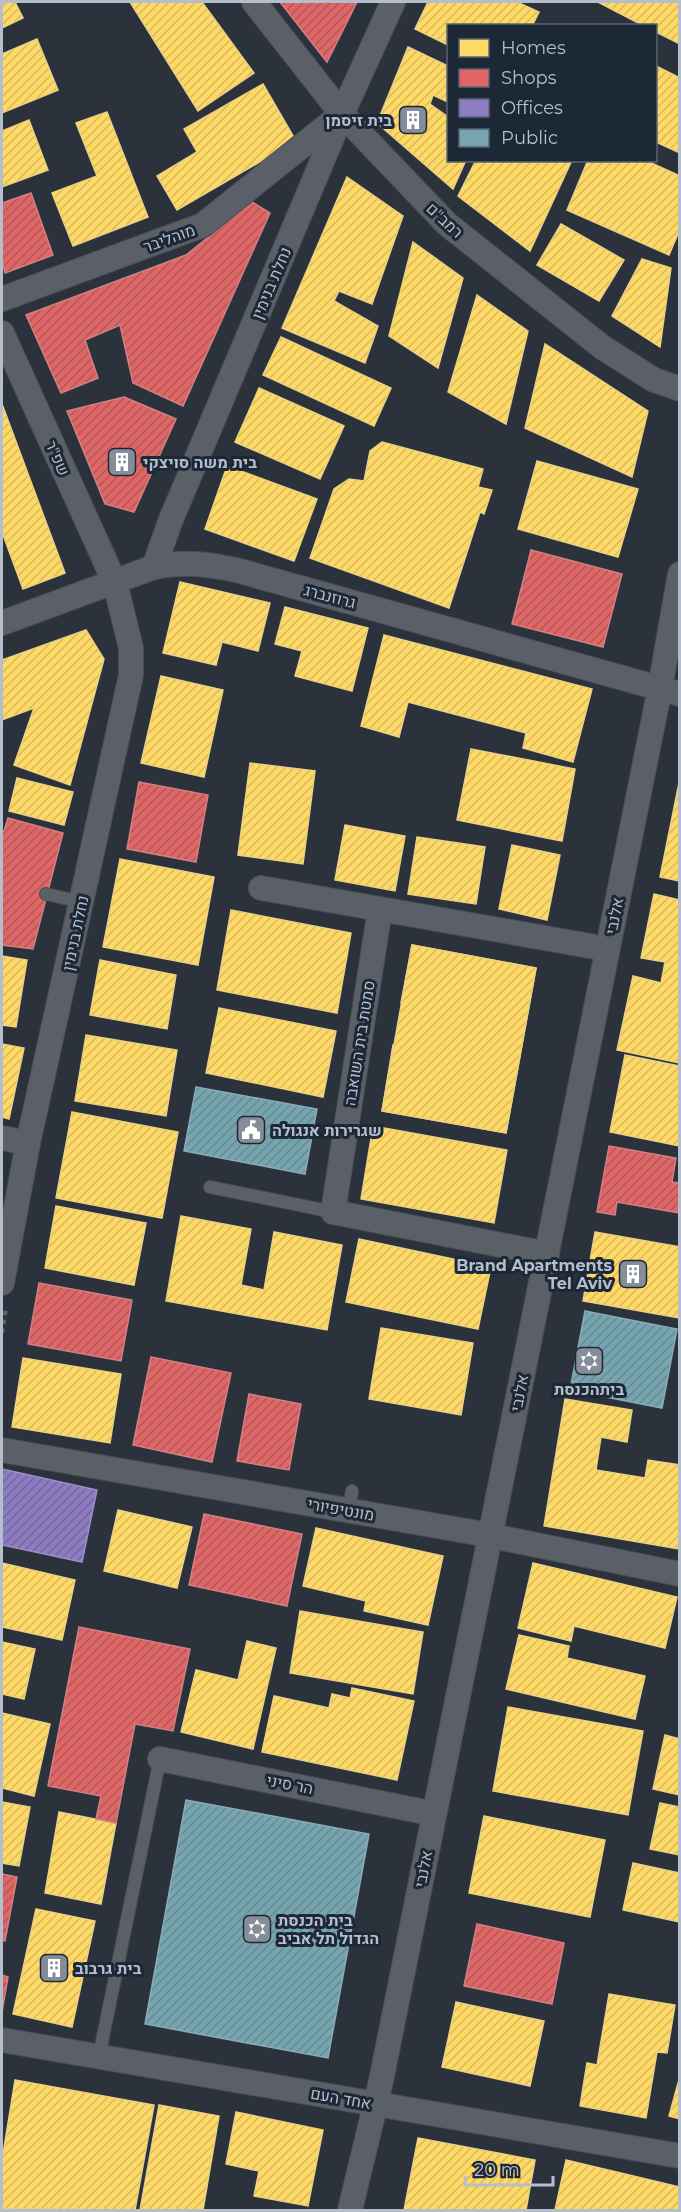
<svg xmlns="http://www.w3.org/2000/svg" width="681" height="2212" font-family="Montserrat,Heebo,sans-serif">
	<style>
		.homes { fill: url(#homes-hatch); stroke: #e9d185; stroke-width: 1.5 }
		.shops { fill: url(#shops-hatch); stroke: #d38085; stroke-width: 1.5 }
		.offices { fill: url(#offices-hatch); stroke: #9a90c6; stroke-width: 1.5 }
		.public { fill: url(#public-hatch); stroke: #89acb8; stroke-width: 1.5 }
		.lines { fill: none; stroke-linecap: round; stroke-linejoin: round }
		.lane-casing { stroke: #494e55; stroke-width: 14 }
		.street-casing { stroke: #494e55; stroke-width: 26 }
		.path { stroke: #5e656c; stroke-width: 4; stroke-dasharray: 4.5 4.5; stroke-linecap: butt }
		.lane { stroke: #5b6068; stroke-width: 12 }
		.street { stroke: #5b6068; stroke-width: 24 }
		.labels { text-anchor: middle; stroke-width: 6; stroke-linejoin: round; paint-order: stroke }
		.poi-label { font-size: 16px; font-weight: bold; fill: #b5becc; stroke: #1d2837; text-anchor: start }
		.street-label { font-size: 16px; fill: #b5becc; stroke: #1d2837 }
	</style>
	<defs>
		<pattern id="homes-hatch" width="6" height="6" patternUnits="userSpaceOnUse" patternTransform="scale(1.5)"><rect width="6" height="6" fill="#ffd966"/><path d="M-1 1l2-2M0 6l6-6M5 7l2-2" fill="none" stroke="#d7b95e"/></pattern>
		<pattern id="shops-hatch" width="6" height="6" patternUnits="userSpaceOnUse" patternTransform="scale(1.5)"><rect width="6" height="6" fill="#e06666"/><path d="M-1 1l2-2M0 6l6-6M5 7l2-2" fill="none" stroke="#ad585a"/></pattern>
		<pattern id="offices-hatch" width="6" height="6" patternUnits="userSpaceOnUse" patternTransform="scale(1.5)"><rect width="6" height="6" fill="#8e7cc3"/><path d="M-1 1l2-2M0 6l6-6M5 7l2-2" fill="none" stroke="#74689b"/></pattern>
		<pattern id="public-hatch" width="6" height="6" patternUnits="userSpaceOnUse" patternTransform="scale(1.5)"><rect width="6" height="6" fill="#76a5af"/><path d="M-1 1l2-2M0 6l6-6M5 7l2-2" fill="none" stroke="#668a92"/></pattern>
	</defs>
	<rect width="100%" height="100%" fill="#2b323b"/>
	<g class="homes">
		<polygon points="2,2 15,2 23,18 2,28"/>
		<polygon points="130,2 202,2 254,73 198,111"/>
		<polygon points="428,2 517,2 539,12 532,26 448,26 448,45 415,29"/>
		<polygon points="598,2 680,2 680,44 656,32 656,26 644,26"/>
		<polygon points="37,39 58,90 2,113 2,54"/>
		<polygon points="408,47 448,66 448,102 433,95 430,104 448,117 448,160 466,160 453,189 377,123"/>
		<polygon points="656,66 680,78 680,153 656,142"/>
		<polygon points="263,84 296,141 177,210 157,176 197,152 184,129"/>
		<polygon points="107,112 148,217 73,246 52,193 97,176 76,123"/>
		<polygon points="29,120 48,170 2,187 2,131"/>
		<polygon points="476,160 572,160 530,251 458,196"/>
		<polygon points="588,160 645,160 680,176 680,229 669,255 567,210"/>
		<polygon points="347,177 403,216 372,304 339,291 334,301 378,326 365,363 282,328"/>
		<polygon points="561,224 624,260 599,301 537,265"/>
		<polygon points="413,242 463,278 438,368 389,336"/>
		<polygon points="642,259 671,268 660,347 612,316"/>
		<polygon points="477,295 528,331 506,424 448,392"/>
		<polygon points="281,337 391,388 374,426 263,375"/>
		<polygon points="545,344 648,411 632,477 525,428"/>
		<polygon points="259,388 344,426 320,479 235,442"/>
		<polygon points="2,404 65,573 23,589 2,532"/>
		<polygon points="382,442 483,469 478,487 492,490 484,514 480,512 449,608 310,558 334,489 349,479 364,481 370,451"/>
		<polygon points="537,461 638,489 618,557 518,529"/>
		<polygon points="227,466 317,499 294,561 205,529"/>
		<polygon points="180,582 270,603 258,651 222,642 216,665 163,653"/>
		<polygon points="285,607 368,628 352,691 295,676 302,651 275,644"/>
		<polygon points="86,630 104,659 70,785 14,765 34,708 2,720 2,660"/>
		<polygon points="384,635 592,689 573,762 523,748 526,733 408,702 399,737 361,726"/>
		<polygon points="161,676 223,690 204,777 141,763"/>
		<polygon points="471,749 575,769 562,841 457,820"/>
		<polygon points="250,763 315,771 303,864 238,855"/>
		<polygon points="17,778 73,792 64,825 9,811"/>
		<polygon points="680,778 680,881 660,877"/>
		<polygon points="345,825 405,836 395,891 335,880"/>
		<polygon points="417,837 485,847 476,904 408,894"/>
		<polygon points="512,845 560,855 547,920 499,909"/>
		<polygon points="120,859 214,877 198,965 103,947"/>
		<polygon points="654,894 680,900 680,1063 617,1050 633,976 661,983 665,962 641,958"/>
		<polygon points="231,910 351,933 337,1013 217,990"/>
		<polygon points="412,945 536,968 506,1133 382,1111 393,1045 428,1052 427,1059 453,1063 462,1014 401,1003"/>
		<polygon points="412,945 536,968 506,1133 382,1111"/>
		<polygon points="2,956 27,960 16,1027 2,1025"/>
		<polygon points="100,960 176,975 167,1029 90,1015"/>
		<polygon points="219,1008 336,1031 323,1097 206,1073"/>
		<polygon points="86,1035 177,1050 166,1116 75,1101"/>
		<polygon points="2,1044 24,1048 9,1119 2,1117"/>
		<polygon points="625,1055 680,1066 680,1146 610,1132"/>
		<polygon points="72,1112 178,1132 162,1218 56,1198"/>
		<polygon points="373,1126 507,1150 494,1223 361,1199"/>
		<polygon points="56,1206 146,1223 134,1285 45,1268"/>
		<polygon points="181,1216 251,1229 241,1285 264,1290 274,1232 342,1245 327,1330 166,1301"/>
		<polygon points="595,1232 680,1247 680,1318 583,1301"/>
		<polygon points="359,1239 491,1267 478,1329 346,1302"/>
		<polygon points="381,1328 473,1343 461,1415 369,1399"/>
		<polygon points="23,1358 121,1374 110,1443 12,1427"/>
		<polygon points="565,1399 632,1410 627,1442 601,1437 596,1470 645,1478 648,1460 680,1465 680,1549 544,1526"/>
		<polygon points="118,1510 192,1527 177,1588 104,1571"/>
		<polygon points="316,1528 443,1556 428,1625 364,1611 366,1601 303,1586"/>
		<polygon points="2,1563 75,1580 62,1640 2,1627"/>
		<polygon points="533,1563 677,1597 665,1648 574,1626 571,1641 518,1628"/>
		<polygon points="300,1611 423,1632 413,1694 290,1673"/>
		<polygon points="519,1635 569,1646 567,1658 645,1676 635,1719 506,1689"/>
		<polygon points="247,1641 276,1648 253,1749 181,1732 196,1670 238,1680"/>
		<polygon points="2,1642 35,1649 24,1699 2,1694"/>
		<polygon points="352,1688 414,1701 397,1780 262,1752 274,1696 329,1708 332,1694 350,1698"/>
		<polygon points="508,1707 643,1731 628,1815 493,1791"/>
		<polygon points="2,1713 50,1724 34,1796 2,1788"/>
		<polygon points="665,1735 680,1739 680,1795 653,1789"/>
		<polygon points="2,1802 30,1807 19,1866 2,1863"/>
		<polygon points="660,1803 680,1807 680,1855 650,1849"/>
		<polygon points="59,1812 116,1823 101,1904 45,1893"/>
		<polygon points="484,1816 605,1840 590,1917 469,1893"/>
		<polygon points="633,1863 680,1873 680,1922 623,1910"/>
		<polygon points="36,1909 95,1921 72,2027 13,2014"/>
		<polygon points="609,1994 675,2005 667,2053 657,2052 646,2118 580,2106 587,2063 597,2065"/>
		<polygon points="456,2002 544,2021 530,2086 442,2067"/>
		<polygon points="680,2076 680,2119 669,2116"/>
		<polygon points="15,2080 154,2105 135,2210 2,2209 2,2160"/>
		<polygon points="159,2105 219,2116 203,2210 140,2210"/>
		<polygon points="236,2112 323,2130 308,2206 254,2196 259,2171 226,2164"/>
		<polygon points="418,2138 535,2160 526,2210 404,2210"/>
		<polygon points="566,2160 680,2187 680,2210 555,2210"/>
	</g>
	<g class="shops">
		<polygon points="280,2 357,2 327,62"/>
		<polygon points="31,193 53,255 5,273 2,262 2,203"/>
		<polygon points="252,202 270,213 183,406 133,383 120,325 85,340 98,378 61,393 26,315 186,255"/>
		<polygon points="124,397 176,419 134,512 105,504 67,411"/>
		<polygon points="531,550 622,574 603,647 512,624"/>
		<polygon points="139,782 208,795 196,862 127,849"/>
		<polygon points="8,818 63,833 33,949 2,945 2,832 4,831"/>
		<polygon points="609,1146 676,1158 672,1182 680,1183 680,1213 617,1202 615,1215 597,1212"/>
		<polygon points="39,1283 132,1300 121,1361 28,1344"/>
		<polygon points="151,1357 231,1373 212,1462 133,1445"/>
		<polygon points="249,1394 301,1404 289,1470 237,1461"/>
		<polygon points="204,1514 302,1534 287,1606 189,1585"/>
		<polygon points="79,1627 190,1649 173,1731 135,1724 116,1823 96,1819 101,1796 48,1786"/>
		<polygon points="2,1874 17,1877 5,1941 2,1940"/>
		<polygon points="477,1924 564,1943 552,2004 464,1986"/>
		<polygon points="2,1975 8,1977 2,2012"/>
	</g>
	<polygon class="offices" points="2,1469 97,1490 82,1562 2,1545"/>
	<g class="public">
		<polygon points="196,1087 317,1109 305,1174 184,1151"/>
		<polygon points="585,1311 677,1329 662,1408 570,1390"/>
		<polygon points="186,1800 369,1834 328,2058 145,2024"/>
	</g>
	<g class="lines">
		<g class="lane-casing">
			<g id="lane">
				<polyline points="46,894 82,902"/>
				<polyline points="210,1187 333,1212"/>
				<polyline points="349,1510 352,1491"/>
				<polyline points="99,2056 160,1759"/>
			</g>
		</g>
		<g class="street-casing">
			<g id="street">
				<polyline points="254,2 342,114 447,224 602,347 654,380 680,389"/>
				<polyline points="2,299 203,225 338,117"/>
				<polyline points="2,333 115,583 131,648 131,675 28,1143 2,1283"/>
				<polyline points="154,567 170,522 342,114 393,2"/>
				<path d="M2 623 154 567C183 561 208 564 236 570L680 694"/>
				<polyline points="261,888 380,909"/>
				<polyline points="2,1138 28,1143"/>
				<polyline points="547,1254 333,1212 380,909 607,949"/>
				<polyline points="2,1450 472,1532 680,1574"/>
				<polyline points="160,1759 420,1811"/>
				<polyline points="2,2040 680,2156"/>
				<polyline points="350,2210 381,2081 660,688 680,574"/>
			</g>
		</g>
		<polyline class="path" points="2,1333 6,1308"/>
		<use href="#lane" class="lane"/>
		<use href="#street" class="street"/>
	</g>
	<defs>
		<g id="building-square" transform="scale(1.5)"><rect x="-9" y="-9" width="18" height="18" rx="4" fill="#858d99" stroke="#1d2837"/><path d="M-4-6H4V6H1V3H-1V6H-4ZM-2.5-4.3h1.7v1.8h-1.7ZM.8-4.3h1.7v1.8H.8ZM-2.5-1h1.7V.8h-1.7ZM.8-1h1.7V.8H.8Z" fill="#fff"/></g>
		<g id="civic-square" transform="scale(1.5)"><rect x="-9" y="-9" width="18" height="18" rx="4" fill="#858d99" stroke="#1d2837"/><path d="M-.6-6.5H3V-4.5H.6V-3L4-1V1h2V6H-6V1h2V-1L-.6-3ZM-1.2 2.5V6h2.4V2.5Z" fill="#fff"/></g>
		<g id="synagogue-square" transform="scale(1.5)"><rect x="-9" y="-9" width="18" height="18" rx="4" fill="#858d99" stroke="#1d2837"/><path d="M0-6.5L5.6 3.2H-5.6ZM0 6.5L5.6-3.2H-5.6Z" fill="#fff"/></g>
	</defs>
	<g fill-rule="evenodd">
		<use href="#building-square" x="413" y="120"/>
		<use href="#building-square" x="122" y="462"/>
		<use href="#civic-square" x="251" y="1130"/>
		<use href="#building-square" x="633" y="1274"/>
		<use href="#synagogue-square" x="589" y="1361"/>
		<use href="#synagogue-square" x="257" y="1929"/>
		<use href="#building-square" x="54" y="1968"/>
	</g>
	<g class="labels">
		<g class="poi-label">
			<text x="392" y="126" text-anchor="end">בית זיסמן</text>
			<text x="143" y="468">בית משה סויצקי</text>
			<text x="272" y="1136">שגרירות אנגולה</text>
			<text x="612" y="1271" text-anchor="end">Brand Apartments<tspan x="612" dy="18">Tel Aviv</tspan></text>
			<text x="589" y="1395" text-anchor="middle">ביתהכנסת</text>
			<text x="278" y="1926">בית הכנסת<tspan x="278" dy="18">הגדול תל אביב</tspan></text>
			<text x="75" y="1974">בית גרבוב</text>
		</g>
		<g class="street-label">
			<text transform="translate(445 220) rotate(43)" y="6">רמב"ם</text>
			<text transform="translate(169 238) rotate(-20)" y="6">מוהליבר</text>
			<text transform="translate(271 283) rotate(-67)" y="6">נחלת בנימין</text>
			<text transform="translate(58 458) rotate(66)" y="6">שפ"ר</text>
			<text transform="translate(330 596) rotate(15)" y="6">גרוזנברג</text>
			<text transform="translate(614 916) rotate(-79)" y="6">אלנבי</text>
			<text transform="translate(75 933) rotate(-78)" y="6">נחלת בנימין</text>
			<text transform="translate(359 1043) rotate(-81)" y="6">סמטת בית השואבה</text>
			<text transform="translate(519 1393) rotate(-79)" y="6">אלנבי</text>
			<text transform="translate(341 1509) rotate(10)" y="6">מונטיפיורי</text>
			<text transform="translate(290 1784) rotate(11)" y="6">הר סיני</text>
			<text transform="translate(423 1869) rotate(-79)" y="6">אלנבי</text>
			<text transform="translate(341 2098) rotate(10)" y="6">אחד העם</text>
		</g>
	</g>
	<rect width="681" height="2212" fill="none" stroke="#b5becc" stroke-width="6"/>
	<rect x="447" y="24" width="210" height="138" fill="#1d2837" stroke="#5a6473" stroke-width="1.5"/>
	<rect x="459" y="39" width="30" height="18" fill="#ffd966" stroke="#5a6473" stroke-width="1.5"/>
	<text x="501" y="54" font-size="18" fill="#b5becc">Homes</text>
	<rect x="459" y="69" width="30" height="18" fill="#e06666" stroke="#5a6473" stroke-width="1.5"/>
	<text x="501" y="84" font-size="18" fill="#b5becc">Shops</text>
	<rect x="459" y="99" width="30" height="18" fill="#8e7cc3" stroke="#5a6473" stroke-width="1.5"/>
	<text x="501" y="114" font-size="18" fill="#b5becc">Offices</text>
	<rect x="459" y="129" width="30" height="18" fill="#76a5af" stroke="#5a6473" stroke-width="1.5"/>
	<text x="501" y="144" font-size="18" fill="#b5becc">Public</text>
	<path d="M465 2176v9h88v-9" fill="none" stroke="#b5becc" stroke-width="3"/>
	<text x="474" y="2176" font-size="18" fill="#b5becc" stroke="#1d2837" stroke-width="4.5" paint-order="stroke">20 m</text>
</svg>
